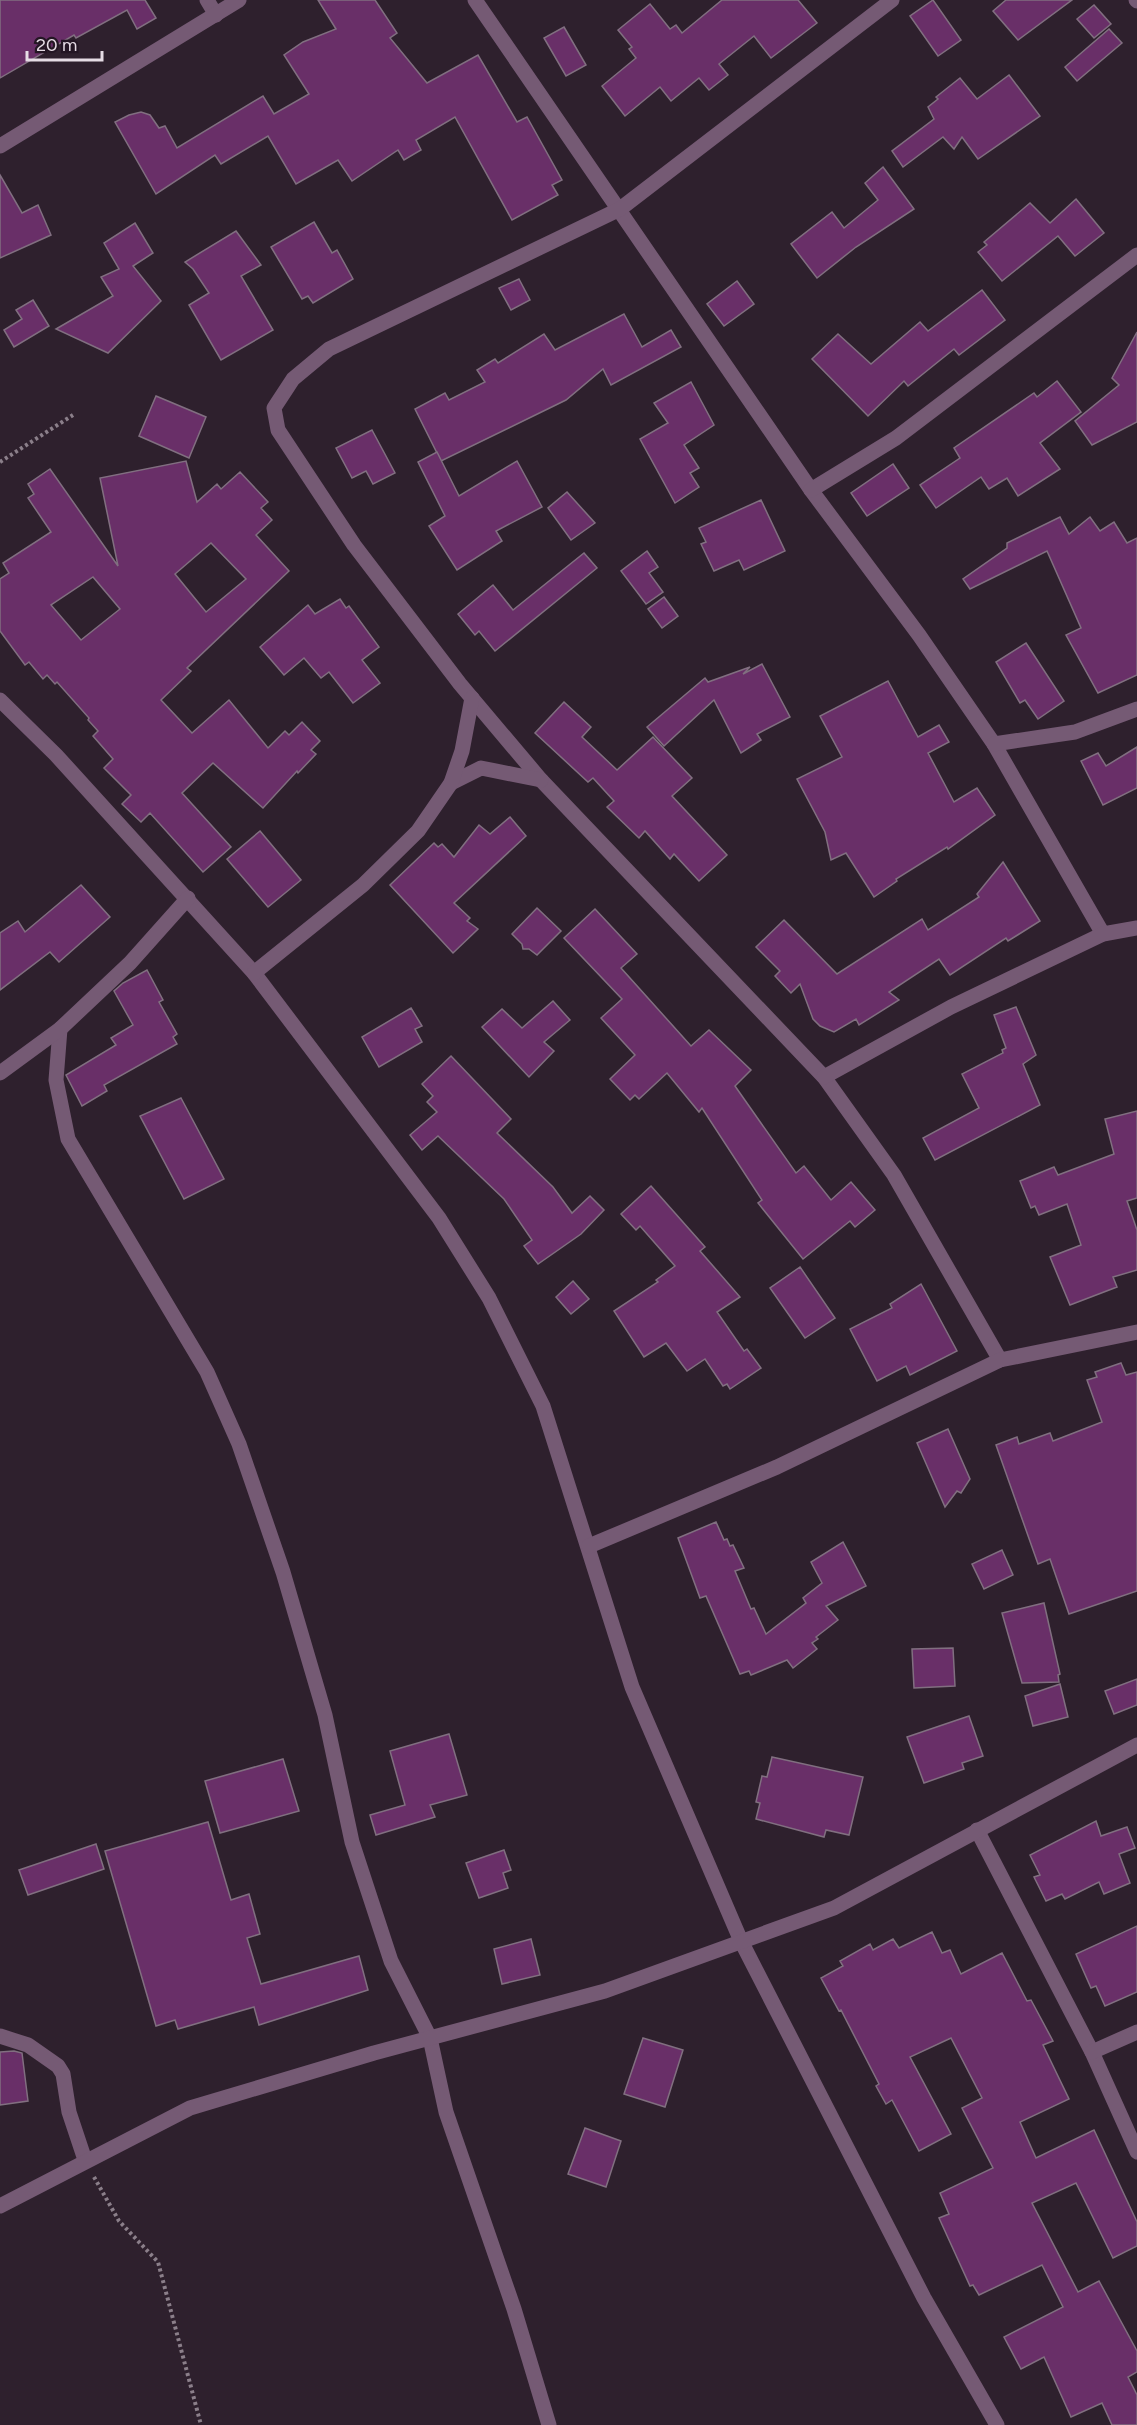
<svg xmlns="http://www.w3.org/2000/svg" width="1137" height="2425" font-family="Figtree,sans-serif">
	<style>
		.building { fill: #692f68; stroke: #816f80; stroke-width: 1.5; fill-rule: evenodd }
		.lines { fill: none; stroke-linecap: round; stroke-linejoin: round }
		.path { stroke: #8b7f8a; stroke-width: 4; stroke-dasharray: 3 3; stroke-linecap: butt }
		.minor { stroke: #755a74; stroke-width: 15 }
	</style>
	<rect width="100%" height="100%" fill="#2e202d"/>
	<g class="building">
		<polygon points="0,0 145,0 156,18 137,29 127,10 76,38 74,35 0,78"/>
		<polygon points="318,0 375,0 397,33 390,38 427,83 478,55 517,122 527,117 562,180 552,185 558,195 512,220 455,117 416,140 421,150 404,160 398,150 352,181 338,160 296,184 268,136 221,164 215,155 156,194 115,122 129,115 141,112 150,115 159,128 165,126 177,148 263,96 274,114 309,94 284,55 303,42 336,29"/>
		<polygon points="722,0 798,0 817,23 771,58 754,36 719,64 728,75 709,90 699,78 671,101 660,87 625,116 602,86 636,58 629,49 632,47 618,30 650,4 670,29 676,25 682,33"/>
		<polygon points="933,0 961,40 938,56 910,16"/>
		<polygon points="1006,0 1072,0 1018,40 993,11"/>
		<polygon points="1094,5 1111,24 1094,38 1077,19"/>
		<polygon points="564,27 586,65 566,76 544,38"/>
		<polygon points="1109,29 1122,43 1077,81 1065,67"/>
		<polygon points="1009,75 1040,116 978,159 962,137 954,149 943,137 903,167 892,151 934,119 928,107 938,99 936,97 960,78 977,99"/>
		<polygon points="883,167 914,209 856,247 817,278 791,244 832,212 844,228 878,200 865,183"/>
		<polygon points="0,175 22,213 38,205 51,235 0,258"/>
		<polygon points="1076,199 1104,233 1075,256 1058,236 1002,281 978,252 987,245 984,242 1030,203 1050,223"/>
		<polygon points="314,222 332,253 337,250 353,279 313,303 308,296 302,299 271,247"/>
		<polygon points="135,223 153,253 133,266 161,301 108,353 56,329 113,296 101,277 119,269 104,243"/>
		<polygon points="236,231 261,265 241,276 273,330 221,360 189,305 209,293 193,269 185,262"/>
		<polygon points="519,279 530,300 511,310 499,288"/>
		<polygon points="737,281 754,304 724,326 707,304"/>
		<polygon points="982,290 1005,320 959,355 954,349 908,386 904,381 868,416 812,359 838,334 871,364 920,322 928,331"/>
		<polygon points="33,300 49,326 14,347 4,330 22,319 16,310"/>
		<polygon points="624,314 642,347 671,330 681,347 611,385 603,369 566,400 441,461 415,409 445,393 449,400 485,382 477,370 495,359 498,363 544,334 555,350"/>
		<polygon points="1137,332 1137,422 1092,445 1075,421 1119,385 1112,378"/>
		<polygon points="1057,381 1081,412 1040,443 1060,469 1018,496 1007,478 989,489 981,477 936,508 920,485 960,458 954,448 1034,393 1037,397"/>
		<polygon points="691,382 714,425 684,445 699,468 690,473 699,487 675,503 640,439 668,423 654,403"/>
		<polygon points="156,396 206,417 189,458 139,436"/>
		<polygon points="372,430 395,473 373,484 366,471 352,478 336,448"/>
		<polygon points="437,452 459,496 517,461 542,507 496,531 502,541 457,570 429,526 445,516 418,462"/>
		<path d="M186 461 197 502 217 484 221 489 240 472 268 502 261 508 272 520 256 535 289 571 187 668 191 671 161 700 192 733 229 700 268 748 285 731 289 735 302 722 320 741 311 750 316 754 298 773 297 771 263 808 213 763 182 793 231 847 203 872 150 813 141 822 122 804 131 795 104 768 113 759 93 736 98 731 88 720 89 718 57 682 55 684 47 675 43 679 29 662 25 665 0 631V579L9 573 3 563 51 532 28 498 34 494 28 484 50 469 118 566 100 478ZM211 543 246 579 206 612 175 574ZM93 577 120 609 81 640 51 605Z"/>
		<polygon points="893,464 909,488 867,516 851,493"/>
		<polygon points="567,492 595,523 571,540 548,508"/>
		<polygon points="761,500 785,551 744,570 739,560 714,571 701,544 706,542 699,528"/>
		<polygon points="1060,517 1069,534 1090,517 1100,531 1114,522 1127,543 1137,538 1137,675 1098,693 1066,635 1081,628 1047,551 970,589 963,579 1007,548 1007,543"/>
		<polygon points="647,551 658,567 649,573 663,592 646,604 621,571"/>
		<polygon points="584,553 597,568 495,651 479,631 475,635 458,614 493,585 513,610"/>
		<polygon points="664,597 678,616 662,628 648,609"/>
		<polygon points="340,599 346,608 349,606 379,647 362,660 380,683 353,703 329,672 321,678 304,658 284,675 260,647 308,605 315,614"/>
		<polygon points="1026,643 1064,701 1038,719 1025,700 1020,703 996,662"/>
		<polygon points="762,664 790,717 757,734 761,740 741,753 714,700 664,746 647,727 705,678 708,682 750,667 743,674"/>
		<polygon points="888,681 918,737 939,725 949,742 928,753 954,802 977,788 995,815 948,849 947,847 896,879 897,881 874,897 846,853 831,860 825,832 797,779 842,757 820,716"/>
		<polygon points="564,702 591,727 582,737 617,770 653,737 692,778 672,796 727,855 699,881 674,854 670,859 645,831 639,838 607,807 614,801 593,778 588,782 535,733"/>
		<polygon points="1137,747 1137,788 1103,805 1081,761 1098,753 1106,766"/>
		<polygon points="510,817 526,836 454,903 470,918 467,921 478,929 453,953 390,885 434,843 438,847 442,844 454,857 479,825 490,834"/>
		<polygon points="260,831 301,880 268,907 227,859"/>
		<polygon points="1003,862 1040,921 1008,941 1006,938 950,975 939,959 889,992 899,1000 859,1025 856,1019 834,1032 820,1026 813,1019 800,984 791,993 775,976 780,971 756,947 784,920 837,974 922,919 928,930 979,897 977,894"/>
		<polygon points="81,885 110,917 59,962 50,952 0,990 0,933 18,921 25,932"/>
		<polygon points="537,908 561,931 537,955 529,949 523,949 522,944 512,934"/>
		<polygon points="595,909 637,954 621,968 691,1046 709,1030 751,1070 735,1086 796,1173 804,1166 831,1200 851,1182 875,1210 855,1227 850,1221 803,1259 758,1203 762,1200 702,1108 699,1112 667,1073 639,1099 635,1095 630,1100 610,1079 635,1055 601,1018 622,999 564,938"/>
		<polygon points="147,970 163,1000 159,1002 177,1034 173,1037 177,1044 104,1085 107,1091 82,1106 66,1075 116,1045 111,1038 133,1025 114,991 123,983"/>
		<polygon points="553,1001 570,1020 544,1042 554,1051 529,1077 482,1027 502,1009 522,1028"/>
		<polygon points="1016,1007 1036,1055 1023,1064 1040,1105 935,1160 923,1138 979,1108 962,1074 1003,1053 1002,1050 1006,1048 994,1015"/>
		<polygon points="411,1008 422,1026 415,1029 422,1042 379,1067 362,1037"/>
		<polygon points="451,1056 511,1119 497,1133 553,1187 572,1213 590,1196 604,1210 581,1234 538,1264 524,1246 532,1240 504,1199 438,1136 422,1150 410,1135 437,1112 427,1102 433,1096 422,1084"/>
		<polygon points="181,1098 224,1179 184,1199 140,1116"/>
		<polygon points="1137,1111 1137,1198 1127,1201 1137,1230 1137,1270 1113,1277 1117,1287 1070,1305 1050,1257 1081,1245 1067,1204 1039,1215 1035,1206 1031,1208 1020,1181 1054,1167 1058,1175 1114,1154 1105,1119"/>
		<polygon points="651,1186 705,1247 700,1251 740,1297 717,1312 744,1351 747,1349 761,1368 730,1389 727,1384 723,1386 705,1359 687,1371 666,1343 644,1357 614,1311 658,1282 656,1280 675,1266 640,1226 636,1230 621,1214"/>
		<polygon points="800,1267 835,1318 805,1338 770,1288"/>
		<polygon points="573,1281 589,1299 571,1314 556,1297"/>
		<polygon points="921,1284 957,1351 910,1375 906,1366 877,1381 850,1329 892,1308 890,1304"/>
		<polygon points="1121,1363 1126,1375 1137,1372 1137,1591 1069,1614 1050,1559 1038,1564 996,1445 1017,1437 1019,1444 1050,1433 1053,1441 1102,1422 1087,1380 1097,1377 1095,1372"/>
		<polygon points="948,1429 970,1479 961,1493 957,1491 945,1507 917,1443"/>
		<polygon points="716,1522 724,1540 727,1539 730,1546 733,1545 744,1568 735,1571 751,1609 754,1608 766,1634 806,1603 803,1598 822,1583 811,1562 843,1542 866,1586 826,1606 838,1620 816,1637 818,1639 812,1643 817,1649 793,1668 787,1660 751,1675 749,1671 740,1674 706,1596 700,1598 678,1538"/>
		<polygon points="1002,1550 1013,1575 984,1589 972,1564"/>
		<polygon points="1044,1603 1060,1674 1058,1675 1059,1682 1022,1683 1002,1613"/>
		<polygon points="953,1648 955,1686 914,1688 912,1649"/>
		<polygon points="1137,1679 1137,1705 1114,1714 1105,1691"/>
		<polygon points="1060,1684 1068,1717 1033,1726 1025,1696"/>
		<polygon points="969,1716 983,1756 962,1763 964,1769 924,1783 907,1737"/>
		<polygon points="449,1734 467,1795 430,1805 435,1817 376,1835 370,1815 405,1805 390,1751"/>
		<polygon points="772,1757 863,1777 849,1835 826,1830 824,1837 756,1819 760,1803 756,1802 762,1776 767,1777"/>
		<polygon points="283,1759 299,1811 220,1833 205,1781"/>
		<polygon points="1096,1821 1101,1836 1127,1827 1135,1848 1119,1854 1130,1883 1104,1894 1099,1882 1065,1899 1062,1894 1046,1901 1034,1877 1040,1875 1030,1855"/>
		<polygon points="208,1822 231,1900 249,1894 260,1934 247,1938 261,1984 359,1956 368,1990 259,2025 254,2007 178,2029 175,2020 156,2026 105,1851"/>
		<polygon points="96,1844 104,1869 28,1895 19,1870"/>
		<polygon points="504,1850 511,1870 503,1873 508,1888 479,1898 466,1863"/>
		<polygon points="1137,1926 1137,1992 1105,2006 1096,1986 1091,1988 1076,1954"/>
		<polygon points="932,1932 942,1953 950,1950 961,1974 1002,1953 1027,2001 1031,2000 1053,2041 1043,2045 1069,2099 1020,2122 1036,2158 1094,2130 1137,2222 1137,2246 1113,2258 1076,2183 1032,2203 1078,2292 1099,2281 1137,2351 1137,2372 1128,2377 1137,2395 1137,2425 1112,2425 1102,2403 1071,2417 1044,2357 1021,2369 1004,2337 1063,2307 1042,2265 979,2295 973,2285 970,2286 939,2218 949,2214 940,2193 993,2168 962,2108 982,2098 951,2038 910,2057 951,2134 919,2151 892,2100 886,2104 876,2086 879,2084 841,2010 839,2011 821,1978 843,1966 840,1961 870,1944 873,1950 893,1939 899,1948"/>
		<polygon points="531,1939 540,1975 502,1984 494,1949"/>
		<polygon points="643,2038 683,2050 665,2107 624,2094"/>
		<polygon points="14,2051 22,2053 28,2101 0,2105 0,2052"/>
		<polygon points="585,2128 621,2141 606,2187 568,2174"/>
	</g>
	<g class="lines">
		<g class="path">
			<polyline points="0,462 73,415"/>
			<polyline points="94,2177 119,2221 158,2262 201,2425"/>
		</g>
		<g class="minor">
			<polyline points="207,0 216,15"/>
			<polyline points="475,0 811,490 919,635 994,744 1103,934"/>
			<polyline points="892,0 620,209 329,349 293,379 274,408 278,430 354,545 460,684 541,780 824,1077 894,1175 1000,1360"/>
			<polyline points="1136,0 1137,1"/>
			<polyline points="0,146 239,0"/>
			<polyline points="811,490 896,438 1137,255"/>
			<polyline points="0,700 56,755 254,973 439,1218 489,1298 543,1406 632,1687 741,1941 924,2298 997,2425"/>
			<polyline points="994,744 1075,732 1137,709"/>
			<polyline points="451,783 481,768 541,780"/>
			<polyline points="254,973 363,885 418,831 451,783 462,751 472,698"/>
			<polyline points="60,1029 56,1080 68,1139 207,1372 239,1444 283,1572 325,1715 352,1842 391,1961 430,2038 446,2112 514,2309 549,2425"/>
			<polyline points="0,1073 60,1029 130,963 188,898"/>
			<polyline points="824,1077 951,1007 1103,934 1137,928"/>
			<polyline points="589,1546 777,1467 1000,1360 1137,1332"/>
			<polyline points="977,1830 1092,2052 1137,2152"/>
			<polyline points="0,2036 28,2045 58,2066 63,2074 69,2112 85,2160"/>
			<polyline points="1092,2052 1137,2032"/>
			<polyline points="0,2206 190,2108 374,2053 605,1991 834,1908 1137,1745"/>
		</g>
	</g>
	<path d="M27 51v9h75v-9" fill="none" stroke="#e6dce5" stroke-width="3"/>
	<text x="36" y="51" font-size="18" fill="#e6dce5" stroke="#241624" stroke-width="4.5" paint-order="stroke">20 m</text>
</svg>
